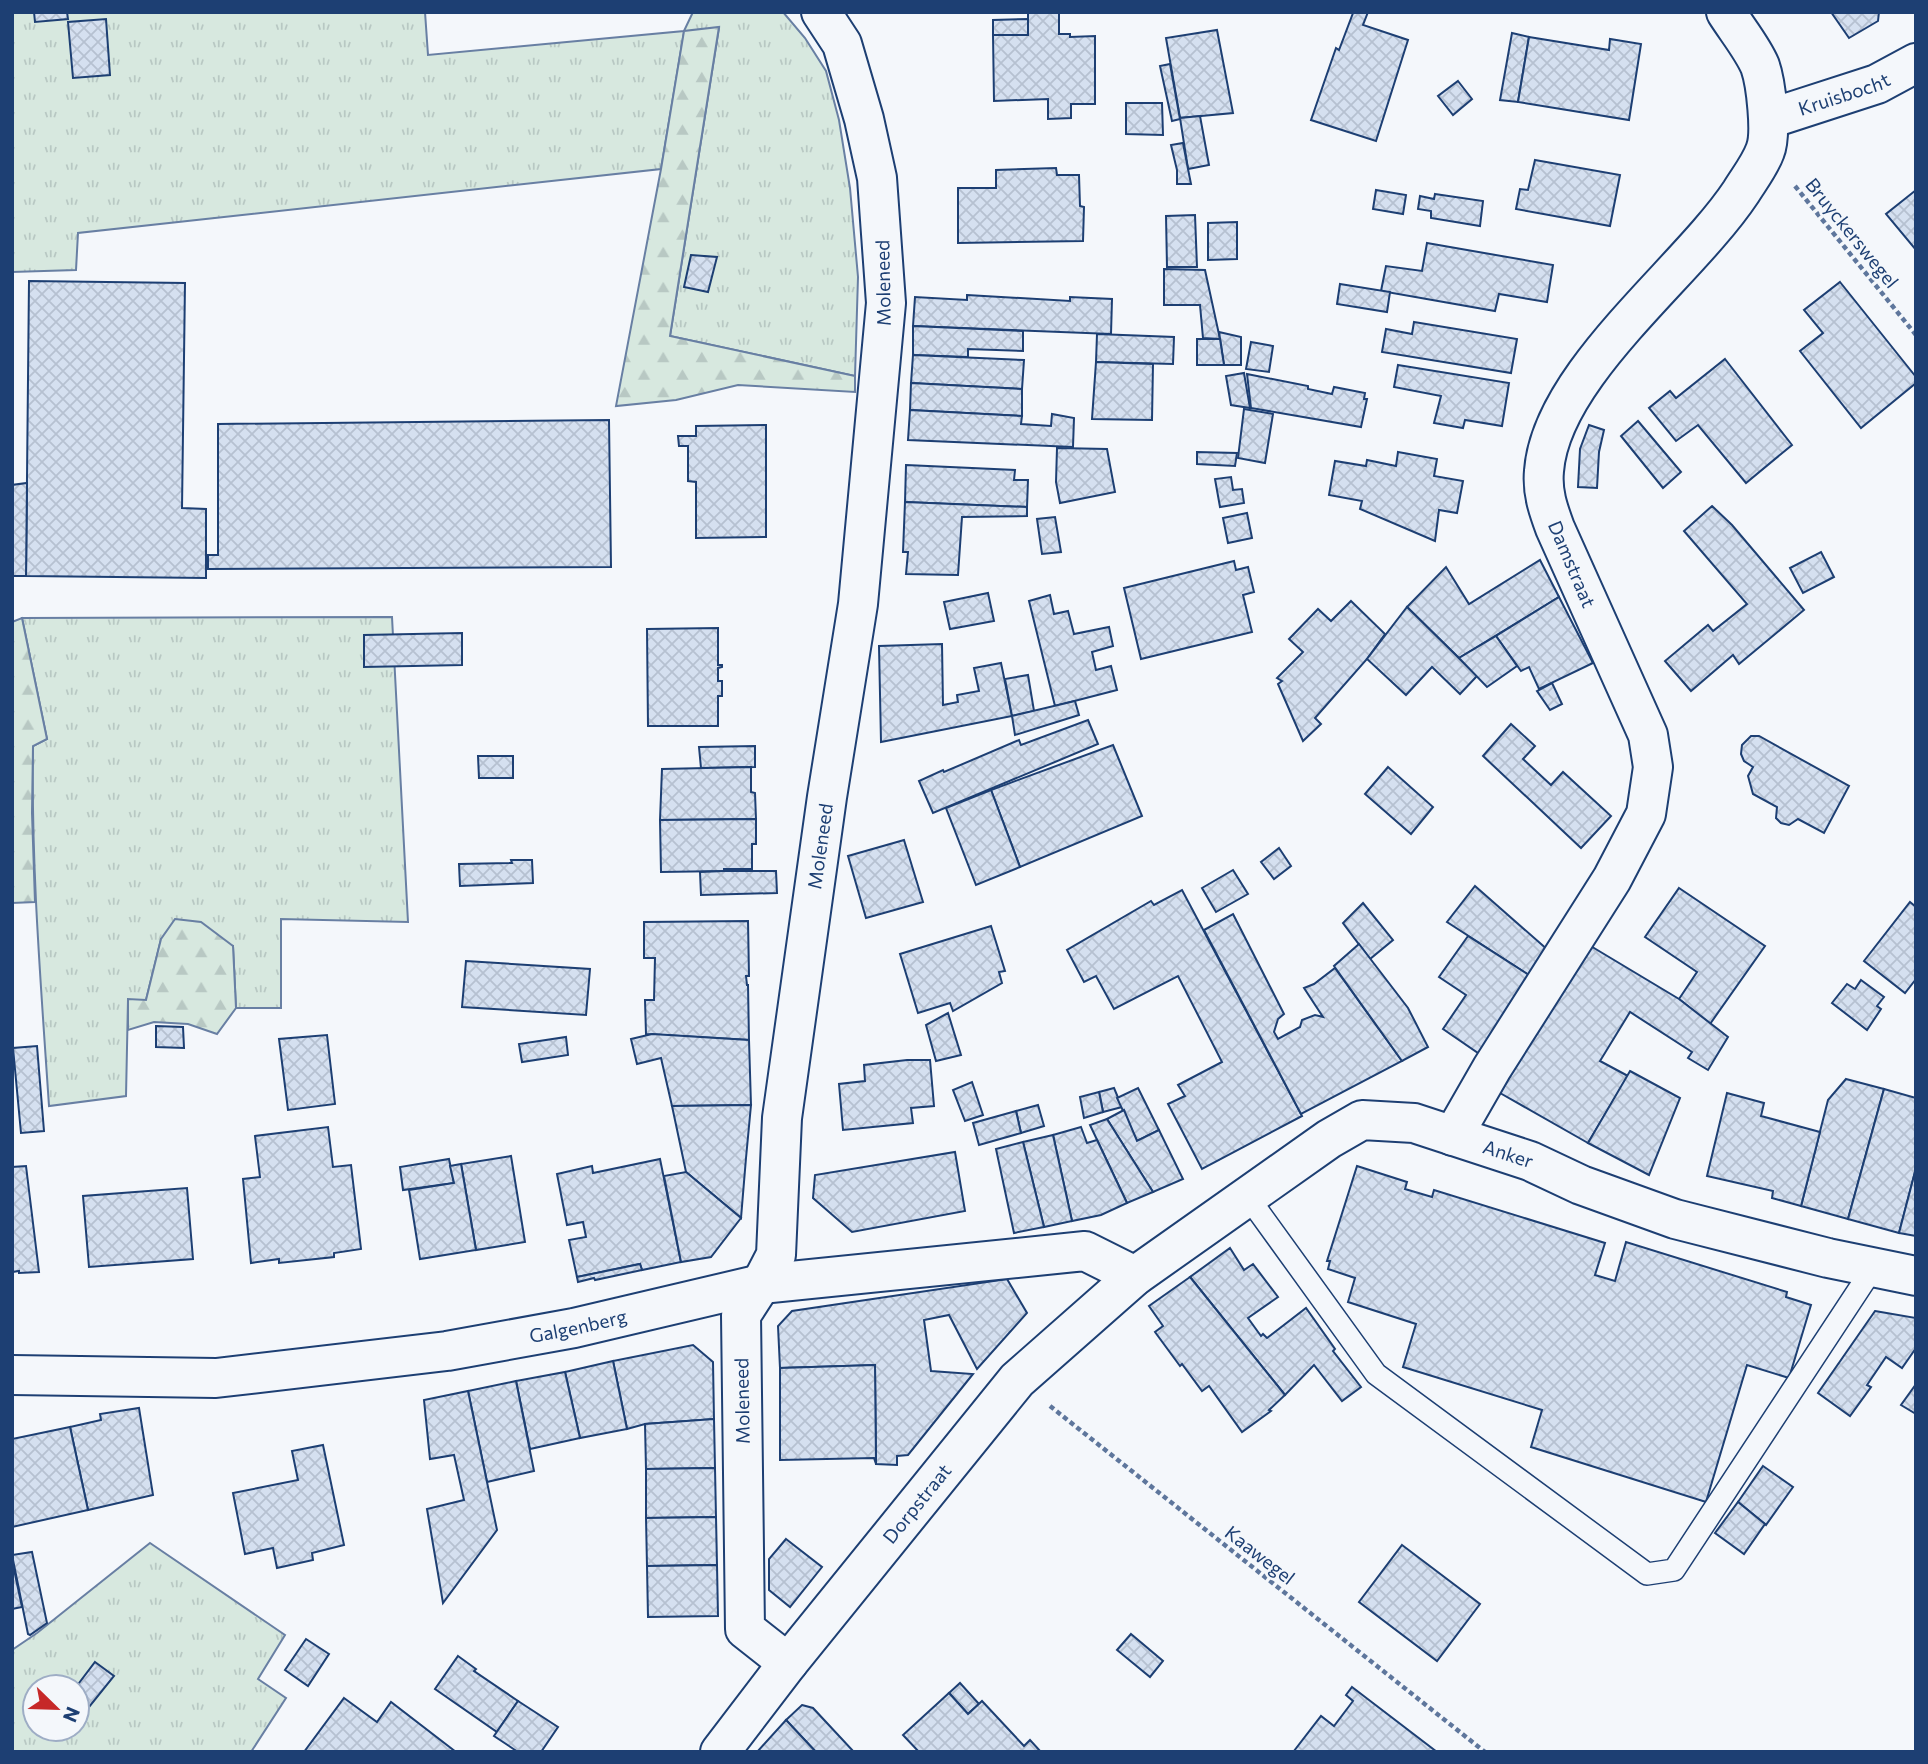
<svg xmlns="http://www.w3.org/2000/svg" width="1928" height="1764" font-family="Commissioner,sans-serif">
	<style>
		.grass { fill: url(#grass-tufts); stroke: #687fa3; stroke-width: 2; fill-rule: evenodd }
		.forest { fill: url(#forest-firs); stroke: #687fa3; stroke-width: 2 }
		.building { fill: url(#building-cross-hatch); stroke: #1d3f73; stroke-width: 2 }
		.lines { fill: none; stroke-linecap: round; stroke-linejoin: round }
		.service-casing { stroke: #1d3f73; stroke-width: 24 }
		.minor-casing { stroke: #1d3f73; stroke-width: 42 }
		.tertiary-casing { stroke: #1d3f73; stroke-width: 42 }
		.path { stroke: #5e769c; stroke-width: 4.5; stroke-dasharray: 5 3.5; stroke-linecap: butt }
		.service { stroke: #f4f7fb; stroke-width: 21 }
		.minor { stroke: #f4f7fb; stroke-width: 38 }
		.tertiary { stroke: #f4f7fb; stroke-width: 38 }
		.labels { text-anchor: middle; stroke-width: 5; stroke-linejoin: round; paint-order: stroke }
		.street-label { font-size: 19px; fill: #1d3f73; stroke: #f4f7fb }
	</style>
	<defs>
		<pattern id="grass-tufts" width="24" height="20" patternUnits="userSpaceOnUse" patternTransform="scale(1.75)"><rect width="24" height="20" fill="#d7e8df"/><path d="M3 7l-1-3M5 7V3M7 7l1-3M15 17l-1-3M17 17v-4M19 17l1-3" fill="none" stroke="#b8c8c3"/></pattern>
		<pattern id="forest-firs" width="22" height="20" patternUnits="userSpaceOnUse" patternTransform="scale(1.75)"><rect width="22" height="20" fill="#d7e8df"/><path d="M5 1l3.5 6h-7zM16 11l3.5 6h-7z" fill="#b8c8c3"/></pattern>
		<pattern id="building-cross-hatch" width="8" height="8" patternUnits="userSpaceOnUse" patternTransform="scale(1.75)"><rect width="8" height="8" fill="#d5e0f0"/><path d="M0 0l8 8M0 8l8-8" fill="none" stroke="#b6c1d1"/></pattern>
	</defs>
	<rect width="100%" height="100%" fill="#f4f7fb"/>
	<g class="grass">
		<polygon points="12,12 425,12 428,55 684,31 693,12 783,12 805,38 826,71 839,120 850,188 858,277 855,376 670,336 719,28 684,32 661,169 78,233 76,270 12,272"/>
		<path d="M392 617 408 922 281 919V1008H236L233 946 161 939 146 1000H128L126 1096 49 1106C41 986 31 866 33 746L47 739 22 618Z"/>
		<path d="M150 1543 285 1635 258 1679 286 1698 251 1752H12V1650L37 1633ZM35 1687H77V1729H35Z"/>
	</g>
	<g class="forest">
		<polygon points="719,27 670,336 855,376 855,392 738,385 676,400 616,406 661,169 684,31"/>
		<polygon points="22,618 47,739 33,746 32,813 35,902 12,903 12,622"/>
		<polygon points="175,919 201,922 233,946 236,1008 217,1034 188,1024 154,1022 128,1030 128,999 146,1000 161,939"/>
	</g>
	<g class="building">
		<polygon points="34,12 67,12 68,19 35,22"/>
		<polygon points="1028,12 1059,12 1059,34 1070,34 1070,37 1095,36 1095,104 1071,104 1071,118 1048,119 1048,99 994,101 993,35 1028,35"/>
		<polygon points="1347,12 1368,12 1363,25 1408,40 1376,141 1311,120 1336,48 1339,50 1353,13"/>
		<polygon points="1831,12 1879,12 1878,21 1849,38"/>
		<polygon points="106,19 110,75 73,78 68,22"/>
		<polygon points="1028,19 1028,35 993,35 993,20"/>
		<polygon points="1217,30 1233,113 1180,118 1166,38"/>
		<polygon points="1512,33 1529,37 1518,102 1500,100"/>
		<polygon points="1529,37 1609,50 1610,39 1641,44 1629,120 1518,102"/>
		<polygon points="1170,64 1180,119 1172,121 1160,66"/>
		<polygon points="1458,81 1472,99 1453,115 1438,96"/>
		<polygon points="1126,103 1162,103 1163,135 1126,134"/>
		<polygon points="1200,116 1209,165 1188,169 1180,118"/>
		<polygon points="1183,143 1188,169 1191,184 1177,184 1177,170 1171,145"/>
		<polygon points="1535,160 1620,175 1610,226 1516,209 1520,189 1528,190"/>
		<polygon points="1056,168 1057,175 1079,175 1080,206 1084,207 1083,241 958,243 958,188 996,188 996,170"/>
		<polygon points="1376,190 1406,195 1403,214 1373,209"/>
		<polygon points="1916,190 1916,250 1886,214"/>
		<polygon points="1435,194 1483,201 1480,226 1431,218 1431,211 1418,209 1420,196 1434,199"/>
		<polygon points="1195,215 1197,267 1167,267 1166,216"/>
		<polygon points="1237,222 1237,259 1208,260 1208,223"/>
		<polygon points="1427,243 1553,265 1547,302 1499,294 1495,311 1381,291 1386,266 1422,271"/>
		<polygon points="691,255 717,257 708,292 684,287"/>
		<polygon points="1164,269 1205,270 1220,339 1203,338 1200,305 1164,305"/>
		<polygon points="29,281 185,283 182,508 206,509 206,578 26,576"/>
		<polygon points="1840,282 1916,377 1916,383 1861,428 1800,351 1823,333 1804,310"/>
		<polygon points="1340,284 1390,292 1387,312 1337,304"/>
		<polygon points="967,295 1070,301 1070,297 1112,299 1111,334 913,326 915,297 967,300"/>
		<polygon points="1414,322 1517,339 1511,373 1382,352 1386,329 1412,334"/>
		<polygon points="913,326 1023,331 1023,351 968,349 968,357 913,355"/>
		<polygon points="1219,332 1241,337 1241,365 1224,365"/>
		<polygon points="1097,334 1174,337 1173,364 1096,362"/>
		<polygon points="1197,339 1220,339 1224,365 1197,365"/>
		<polygon points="1251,342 1273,346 1269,372 1246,369"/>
		<polygon points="913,355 1024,360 1022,389 911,383"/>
		<polygon points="1725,359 1792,445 1746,483 1698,425 1676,441 1649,408 1670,391 1676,398"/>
		<polygon points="1096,362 1153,364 1152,420 1092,419"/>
		<polygon points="1398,365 1509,383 1502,426 1465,420 1463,428 1434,423 1441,396 1394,387"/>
		<polygon points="1244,373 1250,408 1231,405 1226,376"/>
		<polygon points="1247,374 1308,386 1308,389 1332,394 1334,387 1365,393 1364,399 1367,399 1361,427 1251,408"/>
		<polygon points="911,383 1022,389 1022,416 910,410"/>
		<polygon points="1244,409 1273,414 1265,463 1238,458"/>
		<polygon points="910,410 1022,416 1021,424 1051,426 1052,414 1074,418 1073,447 908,440"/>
		<polygon points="609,420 611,567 208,569 208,555 218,555 218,424"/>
		<polygon points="1638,421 1681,472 1663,488 1621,436"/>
		<polygon points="766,425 766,537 696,538 696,482 688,481 688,446 679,446 678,436 696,436 696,426"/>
		<polygon points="1589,425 1604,430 1599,452 1597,488 1578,487 1580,449"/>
		<polygon points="1057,448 1107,449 1115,492 1060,503 1056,482"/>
		<polygon points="1197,452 1237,453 1235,466 1197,464"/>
		<polygon points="1398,452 1437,459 1434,476 1463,481 1457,513 1439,510 1435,541 1360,509 1362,501 1329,495 1335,461 1366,466 1367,460 1396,466"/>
		<polygon points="906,465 1015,470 1014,480 1028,480 1027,507 905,502"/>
		<polygon points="1231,477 1233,490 1242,489 1244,503 1220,507 1215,479"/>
		<polygon points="27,483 26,576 12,576 12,485"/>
		<polygon points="905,502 1027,507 1027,516 962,517 958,575 906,574 908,552 903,552"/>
		<polygon points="1712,506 1732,525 1804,610 1739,664 1733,655 1691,691 1665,661 1708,625 1713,631 1747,604 1684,531"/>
		<polygon points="1247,513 1252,538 1228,543 1223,518"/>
		<polygon points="1055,517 1061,552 1042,554 1037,519"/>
		<polygon points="1821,552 1834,577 1803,593 1790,568"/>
		<polygon points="1540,560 1559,597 1459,658 1407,607 1446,567 1469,604"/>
		<polygon points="1234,561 1236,570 1248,567 1254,592 1243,595 1252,632 1141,659 1124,588"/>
		<polygon points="988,593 994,621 950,629 944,602"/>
		<polygon points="1050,595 1054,614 1068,611 1074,634 1109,627 1113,646 1092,652 1096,670 1111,666 1117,690 1055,706 1029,601"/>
		<polygon points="1559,597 1593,663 1539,689 1529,667 1521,671 1496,636"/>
		<polygon points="1351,601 1385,634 1367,659 1315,718 1321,724 1303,741 1278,684 1282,681 1277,678 1303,652 1289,639 1318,609 1331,621"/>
		<polygon points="1407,607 1477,676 1460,694 1432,667 1406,695 1367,659"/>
		<polygon points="718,628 718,665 722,665 722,667 718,668 718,681 722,681 722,696 718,696 718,726 648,726 647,629"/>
		<polygon points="462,633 462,665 364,667 364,635"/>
		<polygon points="1496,636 1517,666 1487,687 1459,658"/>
		<polygon points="942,644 943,705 958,702 957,695 979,691 974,668 1001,663 1012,716 881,742 879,646"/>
		<polygon points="1028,675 1034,711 1012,716 1005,679"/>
		<polygon points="1552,683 1562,704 1550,710 1537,691"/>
		<polygon points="1075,701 1079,715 1015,735 1012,716"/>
		<polygon points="1088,720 1098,744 933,813 919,781 943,770 944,772 1019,740 1021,745"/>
		<polygon points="1511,724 1535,746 1523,759 1551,785 1563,772 1611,816 1581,848 1483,756"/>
		<polygon points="1751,736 1759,736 1849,786 1824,833 1798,819 1789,825 1781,823 1776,818 1777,807 1753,794 1748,776 1753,767 1744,761 1741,754 1742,745"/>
		<polygon points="1113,745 1142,816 1020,867 991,790"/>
		<polygon points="755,746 755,767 701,768 699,747"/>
		<polygon points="478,756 513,756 513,778 479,778"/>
		<polygon points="751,767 751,792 755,793 756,819 660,820 662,769"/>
		<polygon points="1388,767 1433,807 1411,834 1365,794"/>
		<polygon points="991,790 1020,867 976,885 946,808"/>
		<polygon points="756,819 756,844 752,844 752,869 724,869 724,871 661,872 660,820"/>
		<polygon points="904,840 923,902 866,918 848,856"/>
		<polygon points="1279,848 1291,866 1274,879 1261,862"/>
		<polygon points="511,860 532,860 533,883 460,886 459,864 512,863"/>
		<polygon points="1233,870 1248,894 1216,912 1202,888"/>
		<polygon points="724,871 776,871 777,893 701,895 700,872"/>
		<polygon points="1475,886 1549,951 1532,977 1447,922"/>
		<polygon points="1679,888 1765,946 1710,1024 1679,999 1697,972 1645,937"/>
		<polygon points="1182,890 1302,1116 1202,1169 1168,1104 1185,1096 1178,1085 1222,1062 1178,976 1114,1009 1096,976 1084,982 1067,950 1151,901 1154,905"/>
		<polygon points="1910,902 1916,907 1916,979 1905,993 1864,961"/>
		<polygon points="1363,903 1393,940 1370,959 1343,923"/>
		<polygon points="1233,914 1284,1014 1278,1019 1274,1032 1278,1039 1300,1027 1302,1020 1315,1015 1323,1017 1304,988 1314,984 1335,968 1402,1061 1301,1114 1204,930"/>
		<polygon points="748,921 749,976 746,976 747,985 748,985 749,1040 646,1034 645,1000 654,1000 655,958 644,958 644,922"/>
		<polygon points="991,926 1005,971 999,972 1002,983 953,1011 950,1003 918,1013 900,954"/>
		<polygon points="1468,936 1532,977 1481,1055 1443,1029 1466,995 1439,977"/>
		<polygon points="1359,944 1408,1008 1428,1047 1402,1061 1334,966"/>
		<polygon points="1589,945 1679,999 1728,1037 1708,1070 1688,1058 1692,1052 1630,1012 1600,1061 1628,1076 1588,1143 1500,1093"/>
		<polygon points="466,961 590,969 586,1015 462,1007"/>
		<polygon points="1861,980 1884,997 1877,1006 1881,1009 1867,1030 1832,1003 1847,984 1855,989"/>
		<polygon points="948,1013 961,1055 936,1061 926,1025"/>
		<polygon points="156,1026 183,1027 184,1048 156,1047"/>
		<polygon points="652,1034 749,1040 751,1105 672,1106 661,1058 637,1064 631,1039"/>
		<polygon points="327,1035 335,1104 288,1110 279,1039"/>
		<polygon points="566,1037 568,1055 522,1062 519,1044"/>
		<polygon points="37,1046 44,1131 21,1133 13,1048"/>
		<polygon points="907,1060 930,1060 934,1106 911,1108 913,1123 843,1130 839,1084 865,1081 864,1065"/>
		<polygon points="1630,1071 1680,1098 1649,1175 1588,1143"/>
		<polygon points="1846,1079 1884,1089 1848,1219 1801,1206 1828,1100"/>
		<polygon points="972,1082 983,1115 965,1121 953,1090"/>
		<polygon points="1114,1088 1122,1107 1103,1112 1099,1092"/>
		<polygon points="1138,1088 1159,1130 1137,1141 1117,1098"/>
		<polygon points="1884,1089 1916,1098 1916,1168 1899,1233 1848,1219"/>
		<polygon points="1099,1092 1103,1112 1084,1118 1080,1097"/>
		<polygon points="1727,1093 1764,1103 1761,1116 1820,1132 1801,1206 1772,1198 1773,1191 1707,1176"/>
		<polygon points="751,1105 746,1158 741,1218 686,1172 672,1106"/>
		<polygon points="1038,1105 1044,1126 1021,1133 1016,1111"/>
		<polygon points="1124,1110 1137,1141 1159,1130 1183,1179 1153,1192 1107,1119"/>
		<polygon points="1016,1111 1021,1133 979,1145 973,1123"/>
		<polygon points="1107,1119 1153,1192 1127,1203 1090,1125"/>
		<polygon points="328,1127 333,1167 351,1165 361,1249 334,1253 334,1257 279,1263 279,1259 251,1263 243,1179 260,1177 255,1136"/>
		<polygon points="1081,1127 1087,1143 1097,1140 1127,1203 1101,1215 1072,1221 1053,1135"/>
		<polygon points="1053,1135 1072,1221 1044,1227 1023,1142"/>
		<polygon points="1023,1142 1044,1227 1014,1233 996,1149"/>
		<polygon points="955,1152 965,1211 852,1232 813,1198 815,1175"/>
		<polygon points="511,1156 525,1242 476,1250 461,1164"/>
		<polygon points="449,1159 454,1183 403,1190 400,1167"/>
		<polygon points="660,1159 681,1262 642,1270 640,1264 577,1277 569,1240 586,1237 583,1222 567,1225 557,1174 592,1166 593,1173"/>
		<polygon points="461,1164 476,1250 420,1259 409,1190 454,1183 450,1166"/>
		<polygon points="26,1166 39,1272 19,1273 19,1271 12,1272 12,1167"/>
		<polygon points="1357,1166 1407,1182 1405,1189 1432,1197 1434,1190 1605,1243 1595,1275 1615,1281 1626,1242 1787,1292 1786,1297 1811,1305 1789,1378 1747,1365 1706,1502 1531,1447 1542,1410 1403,1367 1416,1324 1348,1302 1355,1278 1328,1269 1330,1261 1327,1261"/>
		<polygon points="1916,1168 1916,1236 1899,1233"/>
		<polygon points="686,1172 741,1218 711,1257 681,1262 664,1176"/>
		<polygon points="187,1188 193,1259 89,1267 83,1196"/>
		<polygon points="1230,1248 1244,1270 1253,1264 1278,1297 1248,1318 1261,1336 1263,1334 1267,1338 1306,1308 1335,1349 1333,1351 1361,1387 1342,1401 1314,1365 1285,1395 1190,1277"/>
		<polygon points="640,1264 642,1270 595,1280 594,1278 578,1282 577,1277"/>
		<polygon points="1190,1277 1285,1395 1269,1410 1271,1411 1242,1432 1209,1386 1202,1391 1182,1364 1180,1366 1155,1332 1163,1326 1149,1306"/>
		<polygon points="1007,1279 1027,1313 977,1369 949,1315 924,1320 931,1371 973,1374 908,1455 897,1456 897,1465 876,1464 875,1365 780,1368 778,1326 792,1311"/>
		<polygon points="1875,1311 1916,1318 1916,1348 1902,1368 1886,1357 1867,1385 1871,1387 1850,1416 1818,1393"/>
		<polygon points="693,1345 713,1362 714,1419 645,1424 627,1429 613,1361"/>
		<polygon points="613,1361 627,1429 580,1438 565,1372"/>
		<polygon points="875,1365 876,1464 874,1458 780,1460 780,1368"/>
		<polygon points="565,1372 580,1438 530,1449 516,1381"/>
		<polygon points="516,1381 534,1471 487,1482 468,1391"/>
		<polygon points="1916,1384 1916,1414 1901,1405"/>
		<polygon points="468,1391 497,1530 443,1603 427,1509 464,1500 454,1455 430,1459 424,1400"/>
		<polygon points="139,1408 153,1495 88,1510 70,1427 101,1420 100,1414"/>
		<polygon points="714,1419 715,1468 646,1469 645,1424"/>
		<polygon points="70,1427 88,1510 12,1527 12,1439"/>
		<polygon points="323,1445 344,1545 312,1553 313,1560 277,1568 273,1548 245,1554 233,1493 298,1480 292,1451"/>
		<polygon points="1763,1466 1793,1487 1766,1525 1738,1502"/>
		<polygon points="715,1468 716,1517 646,1518 646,1469"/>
		<polygon points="1738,1502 1765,1524 1744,1554 1715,1533"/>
		<polygon points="716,1517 717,1565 647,1566 646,1518"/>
		<polygon points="786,1539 822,1567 790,1607 769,1590 769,1559"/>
		<polygon points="1402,1545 1480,1604 1437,1661 1359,1602"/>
		<polygon points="32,1552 47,1623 30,1635 28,1634 12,1555"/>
		<polygon points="12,1560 22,1607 12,1609"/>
		<polygon points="717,1565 718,1616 648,1617 647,1566"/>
		<polygon points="1131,1634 1163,1661 1150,1677 1117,1650"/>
		<polygon points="306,1639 329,1654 308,1686 285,1670"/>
		<polygon points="458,1656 476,1669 474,1671 518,1701 497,1732 435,1689"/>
		<polygon points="95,1662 114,1676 77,1722 76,1687"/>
		<polygon points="960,1683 979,1704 968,1714 949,1693"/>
		<polygon points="1352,1687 1437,1752 1294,1751 1321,1716 1334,1726 1353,1701 1346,1695"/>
		<polygon points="949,1693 968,1714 982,1701 1024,1746 1030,1740 1041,1752 919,1752 903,1735"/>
		<polygon points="344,1698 377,1722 391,1702 456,1752 304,1752"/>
		<polygon points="518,1701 558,1727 541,1752 518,1752 494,1736"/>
		<polygon points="802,1705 813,1708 854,1752 816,1752 786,1720"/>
		<polygon points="786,1720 816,1752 757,1752"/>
	</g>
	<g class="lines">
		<g class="service-casing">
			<polyline id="service" points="1248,1197 1376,1374 1647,1574 1674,1570 1873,1268"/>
		</g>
		<g class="minor-casing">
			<g id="minor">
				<path id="s1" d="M1769 119 1877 84 1916 63"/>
				<path d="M1453 1136 1492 1068 1612 879 1646 814 1653 767 1648 735 1555 528C1548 509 1542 492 1544 471 1551 374 1688 272 1741 192 1749 179 1760 165 1765 151 1772 134 1766 83 1760 66 1753 49 1736 28 1726 12"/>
				<path id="s2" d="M12 1375 216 1378 447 1351 574 1328 761 1284 1085 1251 1135 1276"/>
				<path id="s3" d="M788 1663 745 1629 741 1315 761 1284 776 1255 782 1118 827 797 858 604 886 303 877 178 864 119 842 44 821 12"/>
			</g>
		</g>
		<g class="tertiary-casing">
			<g id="tertiary">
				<path id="s4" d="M720 1752 788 1663 1017 1380 1135 1276 1329 1139 1362 1120 1414 1123 1530 1161 1581 1185 1675 1219 1828 1258 1916 1276"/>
			</g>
		</g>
		<g class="path">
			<polyline points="1795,186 1916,335"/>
			<polyline points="1050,1406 1485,1752"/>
		</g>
		<use href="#service" class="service"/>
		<use href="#minor" class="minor"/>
		<use href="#tertiary" class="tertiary"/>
	</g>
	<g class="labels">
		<g class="street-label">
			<text dy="7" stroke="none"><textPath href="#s1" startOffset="79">Kruisbocht</textPath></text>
			<text transform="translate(1852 233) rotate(51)" y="7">Bruyckerswegel</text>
			<text transform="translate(883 283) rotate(-91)" y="7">Moleneed</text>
			<text transform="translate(1572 564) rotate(67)" y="7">Damstraat</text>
			<text dy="7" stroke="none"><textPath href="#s3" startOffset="850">Moleneed</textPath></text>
			<text dy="7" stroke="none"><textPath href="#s4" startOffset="1060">Anker</textPath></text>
			<text dy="7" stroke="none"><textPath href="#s2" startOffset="570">Galgenberg</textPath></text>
			<text transform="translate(742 1401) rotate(-91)" y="7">Moleneed</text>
			<text dy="7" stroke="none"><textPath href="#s4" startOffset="317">Dorpstraat</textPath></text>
			<text transform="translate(1260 1555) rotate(38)" y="7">Kaawegel</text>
		</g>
	</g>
	<rect width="1928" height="1764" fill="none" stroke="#1d3f73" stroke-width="28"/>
	<g transform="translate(56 1708) rotate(113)"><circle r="33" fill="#f4f7fb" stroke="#9eadc5" stroke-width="2"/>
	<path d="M0-5L12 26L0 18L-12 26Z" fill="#c62828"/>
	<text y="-10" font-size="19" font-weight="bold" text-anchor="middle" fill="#1d3f73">N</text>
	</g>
</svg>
